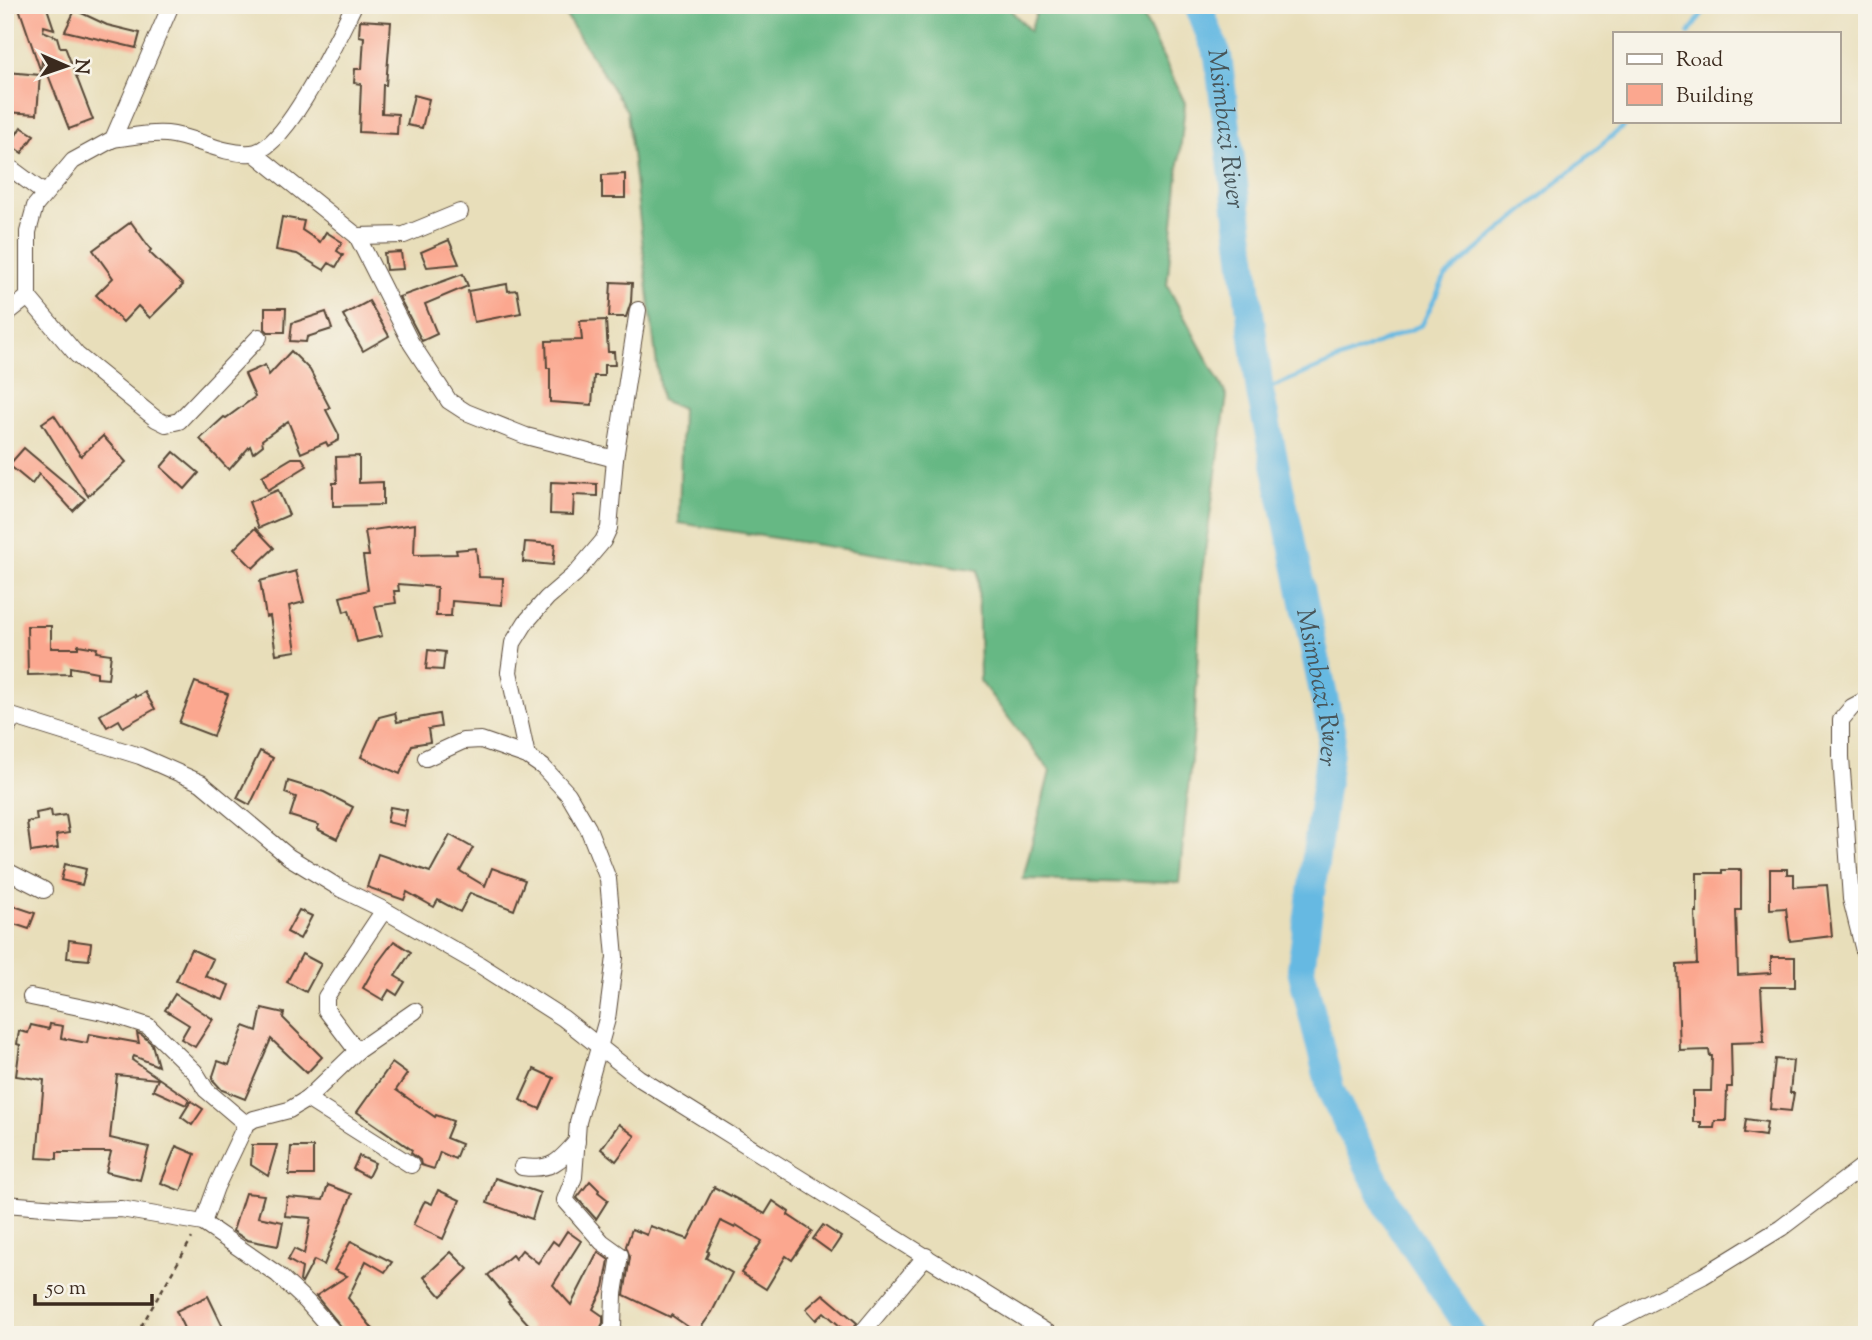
<svg xmlns="http://www.w3.org/2000/svg" width="1872" height="1340" font-family="'Sorts Mill Goudy',serif">
	<style>
		.forest { fill: #66b884; stroke: #507151; stroke-width: 2 }
		.lines { fill: none; stroke-linecap: round; stroke-linejoin: round }
		.stream { stroke: #66b9e2; stroke-width: 4.5 }
		.river { stroke: #66b9e2; stroke-width: 28 }
		.building { fill: #fba78f }
		.minor-casing { stroke: #554535; stroke-width: 18 }
		.path { stroke: #554535; stroke-width: 2.5; stroke-dasharray: 5 5; stroke-linecap: butt }
		.minor { stroke: #fff; stroke-width: 16 }
		.labels { text-anchor: middle; stroke-width: 5; stroke-linejoin: round; paint-order: stroke }
		.water-label { font-size: 26px; font-style: italic; fill: #485559; stroke: #f7f3e8 }
	</style>
	<rect width="100%" height="100%" fill="#f7f3e8"/>
	<filter id="ink" filterUnits="userSpaceOnUse"><feTurbulence type="fractalNoise" baseFrequency=".0143" numOctaves="2"/><feDisplacementMap in="SourceGraphic" scale="14" xChannelSelector="R" yChannelSelector="G"/><feConvolveMatrix kernelMatrix="1 2 1 2 8 2 1 2 1" color-interpolation-filters="sRGB"/></filter>
	<filter id="wash" filterUnits="userSpaceOnUse"><feTurbulence type="fractalNoise" baseFrequency=".00686" numOctaves="4" result="noise"/><feDisplacementMap in="SourceGraphic" scale="28" xChannelSelector="R" yChannelSelector="G"/><feGaussianBlur stdDeviation="1.57" result="paint"/><feColorMatrix in="noise" values="0 0 0 0 0 0 0 0 0 0 0 0 0 0 0 0 0 1.4 0 .05"/><feComposite in="paint" operator="in"/></filter>
	<g filter="url(#wash)">
		<rect width="100%" height="100%" fill="#e8deba"/>
		<polygon class="forest" points="559,5 1006,5 1030,31 1039,5 1138,5 1185,103 1167,285 1227,396 1201,580 1195,717 1179,883 1023,879 1050,771 980,681 978,570 679,523 682,408 661,400 627,111"/>
		<g class="lines">
			<g class="stream">
				<polyline points="1689,33 1708,5"/>
				<polyline points="1260,392 1422,325 1445,277 1624,126 1628,121"/>
			</g>
			<path class="river" id="s1" d="M1198 5 1218 56 1260 392 1332 735 1301 969 1331 1091 1391 1212 1473 1335"/>
		</g>
		<g id="blocks">
			<g class="building">
				<polygon points="18,5 46,5 54,29 44,26 43,31 57,37 60,47 65,47 93,120 69,129 42,59 41,72"/>
				<polygon points="75,10 107,25 140,33 136,48 65,31"/>
				<polygon points="360,20 391,22 386,85 383,85 382,113 398,114 397,134 359,132 361,84 354,83 355,69 362,69 364,37 359,36"/>
				<polygon points="7,72 40,75 37,114 5,112"/>
				<polygon points="414,95 429,99 422,128 407,125"/>
				<polygon points="21,127 34,135 22,153 10,145"/>
				<polygon points="625,174 625,198 602,198 602,175"/>
				<polygon points="282,217 304,221 302,230 320,242 326,232 342,242 337,251 343,255 336,267 329,263 324,270 297,254 276,250"/>
				<polygon points="131,222 151,250 149,252 183,285 150,318 138,306 123,322 96,295 113,278 93,250"/>
				<polygon points="449,240 459,264 427,267 421,252"/>
				<polygon points="401,252 403,269 386,270 384,253"/>
				<polygon points="463,274 468,286 425,304 437,334 422,341 399,297"/>
				<polygon points="611,282 632,283 631,302 626,317 609,317"/>
				<polygon points="507,284 508,291 517,290 521,313 474,322 468,291"/>
				<polygon points="369,301 389,336 363,351 343,315"/>
				<polygon points="265,308 286,308 285,332 268,332 265,329"/>
				<polygon points="326,312 332,329 307,337 306,342 290,341 292,323"/>
				<polygon points="606,320 608,352 614,352 615,365 604,365 604,376 594,376 592,405 550,402 550,368 547,368 546,341 582,340 580,321"/>
				<polygon points="291,351 310,370 330,408 326,410 339,435 339,440 328,446 326,442 301,453 288,421 262,440 263,445 253,453 250,446 229,470 200,439 224,417 226,418 255,397 245,374 265,365 269,375"/>
				<polygon points="54,415 81,456 103,436 126,462 88,496 42,423"/>
				<polygon points="24,448 31,454 85,499 73,511 39,474 32,484 9,465"/>
				<polygon points="174,452 199,473 185,489 161,467"/>
				<polygon points="359,456 359,483 383,482 383,505 333,506 333,483 337,483 336,457"/>
				<polygon points="292,458 302,458 307,466 268,490 262,476"/>
				<polygon points="551,482 597,484 597,496 574,495 573,515 550,514"/>
				<polygon points="278,490 289,515 259,528 249,502"/>
				<polygon points="415,524 414,555 457,554 456,550 476,548 479,577 503,578 502,605 452,601 451,616 436,616 437,587 398,584 399,591 394,591 396,603 375,606 382,636 357,642 349,610 344,612 340,597 368,590 363,556 369,556 365,531"/>
				<polygon points="255,528 274,548 253,568 234,549"/>
				<polygon points="525,542 555,544 553,565 523,562"/>
				<polygon points="296,571 304,602 289,606 296,651 276,654 270,616 266,617 260,581"/>
				<polygon points="27,626 51,626 51,648 78,648 78,645 97,648 96,652 111,654 108,679 97,678 97,672 70,667 70,674 28,675"/>
				<polygon points="428,650 445,652 443,670 426,669"/>
				<polygon points="195,682 228,694 213,736 179,723"/>
				<polygon points="145,692 155,709 123,727 119,720 107,727 100,715 135,695 136,697"/>
				<polygon points="395,713 397,722 439,714 441,727 428,729 430,742 412,745 400,774 361,757 379,717"/>
				<polygon points="260,751 273,758 250,805 237,798"/>
				<polygon points="288,781 324,792 353,807 337,839 317,829 319,825 290,816 296,797 285,793"/>
				<polygon points="390,807 407,810 404,826 387,822"/>
				<polygon points="51,810 52,817 66,815 69,833 56,835 58,848 31,852 27,822 37,820 36,813"/>
				<polygon points="450,835 473,848 460,871 485,886 492,868 525,880 514,910 470,893 460,912 438,900 434,907 407,892 404,900 367,887 378,854 430,872"/>
				<polygon points="65,864 86,869 82,885 61,880"/>
				<polygon points="1770,869 1787,869 1787,874 1794,874 1794,887 1827,885 1832,936 1790,941 1786,908 1770,909"/>
				<polygon points="1722,870 1741,870 1741,910 1736,910 1738,975 1771,973 1771,957 1795,957 1795,987 1761,987 1764,1042 1731,1043 1732,1087 1727,1087 1726,1121 1715,1121 1714,1128 1701,1128 1701,1122 1693,1122 1693,1091 1711,1091 1712,1056 1710,1056 1709,1050 1680,1051 1677,965 1697,964 1695,912 1697,912 1697,873 1722,873"/>
				<polygon points="5,903 35,913 29,929 5,921"/>
				<polygon points="299,910 312,916 300,939 287,932"/>
				<polygon points="69,940 91,943 89,960 67,958"/>
				<polygon points="394,941 411,952 395,976 405,982 397,995 389,990 383,1000 363,988 376,965"/>
				<polygon points="191,949 213,959 205,976 229,985 223,1000 176,981"/>
				<polygon points="302,954 321,964 306,992 287,982"/>
				<polygon points="175,994 213,1019 195,1047 181,1039 189,1025 165,1010"/>
				<polygon points="262,1008 284,1013 283,1018 322,1057 307,1073 271,1039 245,1099 222,1090 212,1079 218,1061 229,1065 244,1026 257,1031"/>
				<polygon points="50,1024 63,1026 61,1038 87,1043 89,1034 139,1043 137,1033 142,1035 152,1044 158,1066 134,1056 132,1060 189,1099 186,1105 153,1090 158,1079 117,1075 110,1138 149,1147 140,1180 106,1172 111,1152 57,1152 57,1159 37,1158 44,1080 16,1076 20,1045 17,1044 19,1031 28,1033 31,1025 49,1029"/>
				<polygon points="1775,1059 1793,1061 1790,1093 1794,1093 1791,1111 1770,1109"/>
				<polygon points="392,1063 407,1074 396,1090 435,1117 436,1115 453,1121 446,1138 461,1144 455,1159 440,1152 434,1169 421,1165 420,1160 411,1153 412,1150 357,1112"/>
				<polygon points="534,1069 554,1078 540,1109 520,1100"/>
				<polygon points="191,1101 203,1109 192,1125 181,1117"/>
				<polygon points="1746,1119 1767,1122 1765,1136 1744,1133"/>
				<polygon points="619,1124 635,1136 616,1161 601,1149"/>
				<polygon points="252,1145 277,1145 268,1176 251,1165"/>
				<polygon points="176,1146 195,1154 181,1191 161,1183"/>
				<polygon points="291,1147 313,1147 313,1175 289,1175"/>
				<polygon points="359,1156 375,1163 368,1177 353,1169"/>
				<polygon points="495,1178 540,1193 532,1219 487,1203"/>
				<polygon points="590,1181 599,1190 598,1192 608,1200 596,1219 577,1198"/>
				<polygon points="328,1185 352,1194 324,1265 314,1260 302,1283 300,1281 302,1268 288,1260 294,1249 304,1254 311,1218 285,1216 287,1197 323,1200"/>
				<polygon points="714,1187 765,1214 773,1201 789,1212 788,1215 812,1231 792,1260 786,1256 766,1289 741,1273 762,1241 736,1225 735,1228 721,1221 707,1251 709,1252 706,1258 732,1273 712,1312 697,1333 671,1315 670,1317 624,1295 630,1257 626,1246 632,1229 647,1235 650,1226 688,1239"/>
				<polygon points="438,1190 460,1200 443,1239 413,1225 423,1204 425,1201 432,1204"/>
				<polygon points="245,1193 264,1195 258,1217 283,1222 278,1246 247,1240 233,1231"/>
				<polygon points="823,1225 841,1237 831,1252 813,1239"/>
				<polygon points="567,1231 581,1241 553,1285 571,1305 598,1252 609,1260 604,1287 593,1309 603,1316 603,1323 597,1335 526,1335 532,1328 508,1302 510,1301 488,1275 512,1255 515,1259 522,1250 538,1263 553,1241 558,1245"/>
				<polygon points="351,1241 392,1262 385,1272 366,1261 348,1298 378,1335 348,1335 316,1296 347,1276 334,1270"/>
				<polygon points="451,1252 468,1269 441,1296 424,1277"/>
				<polygon points="823,1294 857,1323 850,1335 824,1312 816,1320 806,1309"/>
				<polygon points="208,1296 224,1329 212,1335 187,1335 176,1311"/>
			</g>
		</g>
	</g>
	<g filter="url(#ink)">
		<use href="#blocks" fill-opacity="0" stroke="#554535" stroke-width="2"/>
		<g class="lines">
			<g class="minor-casing">
				<g id="minor">
					<path d="M113 139C130 137 150 132 167 134 195 137 222 155 251 153 286 151 339 35 354 5"/>
					<polyline points="254,153 357,236 411,343 449,401 466,412 526,436 615,459"/>
					<polyline points="5,164 44,193"/>
					<polyline points="357,236 404,235 460,212"/>
					<polyline points="28,297 77,355 156,419 166,424 179,421 259,337"/>
					<polyline points="5,315 28,297 28,232 35,206 73,161 113,139 171,5"/>
					<polyline points="1867,699 1852,707 1841,720 1841,757 1851,899 1867,963"/>
					<polyline points="5,714 140,756 201,783 289,857 341,889 384,910 480,965 563,1018 639,1078 1051,1335"/>
					<polyline points="5,734 12,717"/>
					<polyline points="527,756 509,672 513,643 526,622 547,598 575,574 603,541 609,528 615,459 638,310"/>
					<polyline points="426,758 463,741 481,740 527,756 543,767 568,794 588,828 608,879 615,957 607,1019 578,1122 574,1177 565,1200 602,1242 620,1255 614,1294 613,1326 607,1335"/>
					<polyline points="5,870 44,890"/>
					<polyline points="31,997 108,1013 148,1026 195,1072 206,1090 246,1124"/>
					<polyline points="357,1051 326,1010 326,997 384,910"/>
					<polyline points="307,1099 411,1165"/>
					<path d="M522 1167C551 1171 559 1162 577 1141"/>
					<polyline points="5,1204 84,1210 121,1209 203,1223 277,1274 307,1302 336,1335"/>
					<polyline points="203,1223 216,1187 246,1124 254,1119 289,1110 307,1099 357,1051 415,1011"/>
					<polyline points="1601,1328 1703,1276 1781,1228 1867,1163"/>
					<polyline points="860,1335 926,1256"/>
				</g>
			</g>
			<polyline class="path" points="136,1335 192,1238"/>
			<use href="#minor" class="minor"/>
		</g>
	</g>
	<g class="labels">
		<g class="water-label">
			<text dy="9" stroke="none"><textPath href="#s1" startOffset="128">Msimbazi River</textPath></text>
			<text dy="9" stroke="none"><textPath href="#s1" startOffset="695">Msimbazi River</textPath></text>
		</g>
	</g>
	<rect width="1872" height="1340" fill="none" stroke="#f7f3e8" stroke-width="28"/>
	<rect x="1613" y="32" width="228" height="91" fill="#f7f3e8" stroke="#aca397" stroke-width="2"/>
	<rect x="1627" y="54" width="35" height="10" fill="#ffffff" stroke="#aca397" stroke-width="2"/>
	<text x="1676" y="66" font-size="21" fill="#3b2a1e">Road</text>
	<rect x="1627" y="84" width="35" height="21" fill="#fba78f" stroke="#aca397" stroke-width="2"/>
	<text x="1676" y="102" font-size="21" fill="#3b2a1e">Building</text>
	<g transform="translate(66 66) rotate(92)" stroke="#f7f3e8" stroke-width="5" paint-order="stroke">
	<path d="M0-5L12 26L0 18L-12 26Z" fill="#3b2a1e"/>
	<text y="-10" font-size="19" font-weight="bold" text-anchor="middle" fill="#3b2a1e">N</text>
	</g>
	<path d="M35 1294v10h117v-10" fill="none" stroke="#3b2a1e" stroke-width="3.5"/>
	<text x="46" y="1294" font-size="21" fill="#3b2a1e" stroke="#f7f3e8" stroke-width="5" paint-order="stroke">50 m</text>
</svg>
